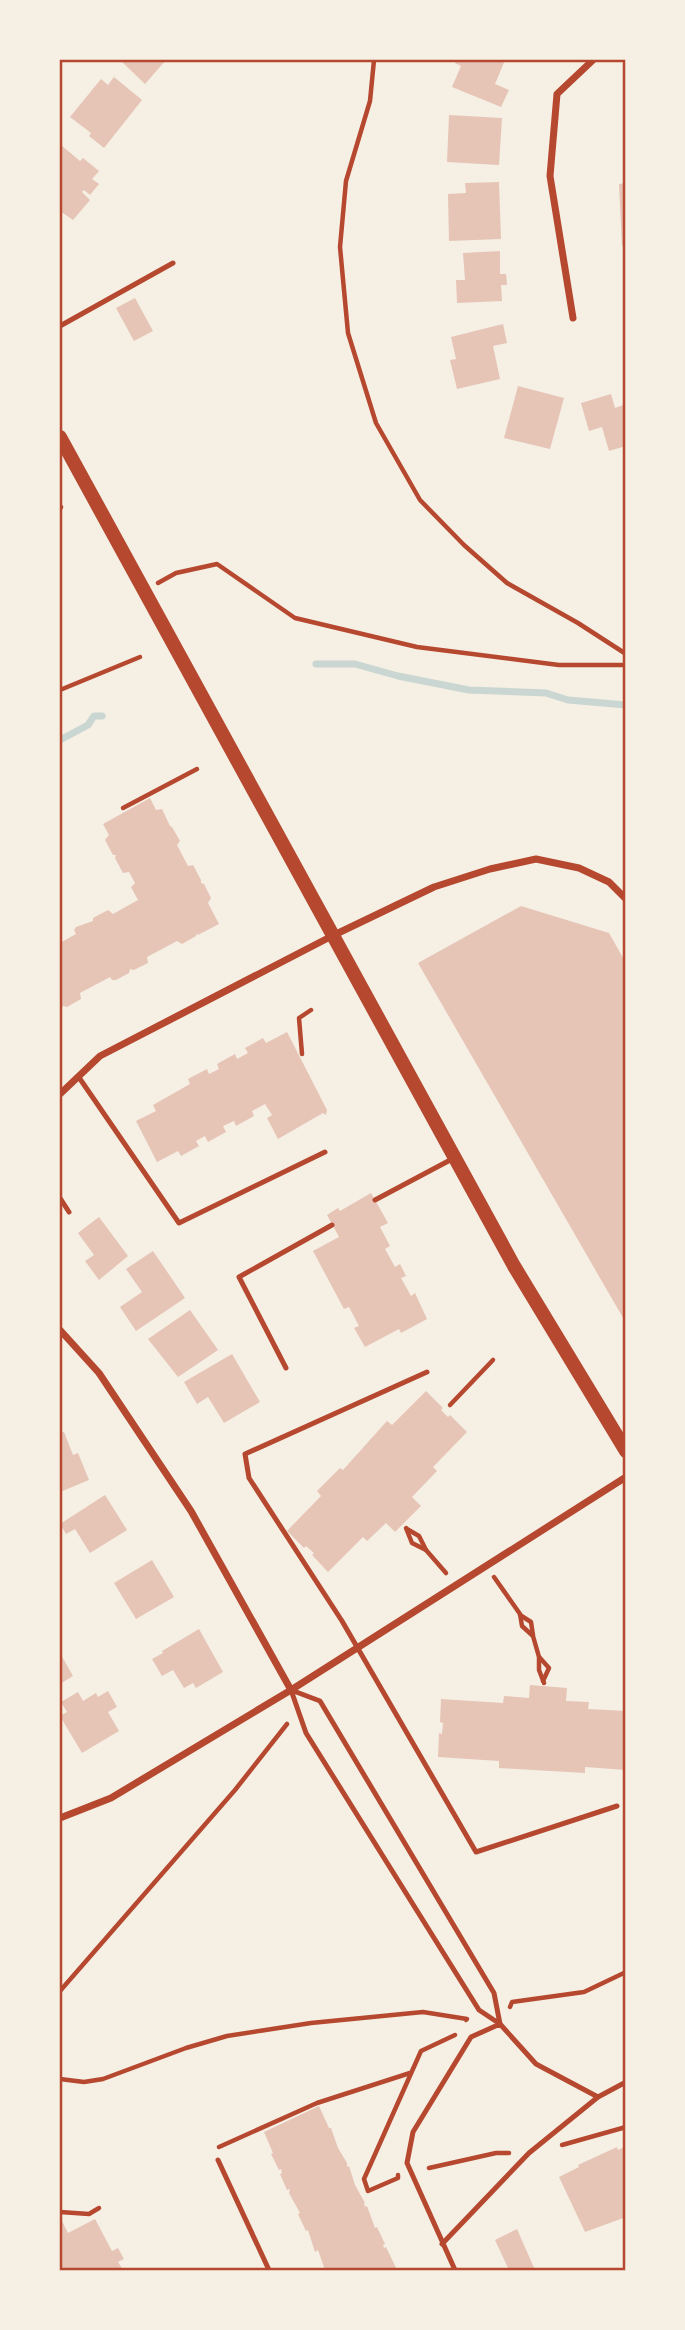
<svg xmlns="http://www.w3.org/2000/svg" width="685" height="2330" font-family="'Public Sans',sans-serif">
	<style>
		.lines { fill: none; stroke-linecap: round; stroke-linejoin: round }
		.stream { stroke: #c9d6d2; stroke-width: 7 }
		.building { fill: #e6c5b7 }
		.path { stroke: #b5482f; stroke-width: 4.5 }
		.service { stroke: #b5482f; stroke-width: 5 }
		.minor { stroke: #b5482f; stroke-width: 7 }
		.secondary { stroke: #b5482f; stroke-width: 14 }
		.neatline { fill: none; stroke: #b5482f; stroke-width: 2.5 }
	</style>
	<rect width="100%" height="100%" fill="#f6efe4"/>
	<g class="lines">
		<g class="stream">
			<polyline points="316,664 355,664 398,676 469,690 546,693 568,700 626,705"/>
			<polyline points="60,740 88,725 94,716 102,716"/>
		</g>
	</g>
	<g class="building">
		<polygon points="120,60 166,60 145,84"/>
		<polygon points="456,60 505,60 495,84 509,90 501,107 452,87 461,66 455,63"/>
		<polygon points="114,77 142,100 104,148 89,136 91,133 70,117 101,79 108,85"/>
		<polygon points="449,115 502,118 499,165 447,162"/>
		<polygon points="61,145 80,161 83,158 99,171 92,179 99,184 90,195 84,190 82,192 90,200 73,220 60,211"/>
		<polygon points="499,182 501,239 449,241 448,194 466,193 465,183"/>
		<polygon points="626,183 626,245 622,246 619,184"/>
		<polygon points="500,251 500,274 506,274 507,285 501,285 502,301 457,303 456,280 465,280 463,253"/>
		<polygon points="135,298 153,331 134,341 116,308"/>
		<polygon points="503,324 507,343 493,346 500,379 457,389 450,360 456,359 451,337"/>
		<polygon points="518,386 564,398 550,449 504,438"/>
		<polygon points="611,394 615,408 626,404 626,446 609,451 602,427 589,431 581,403"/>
		<polygon points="150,798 156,810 162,809 170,826 172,827 180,841 177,845 188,866 193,865 201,880 201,883 204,884 211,898 208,903 219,924 198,935 197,933 196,936 182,944 177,941 147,957 148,963 134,970 130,969 129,973 116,980 112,980 110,977 80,993 81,999 67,1007 63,1006 60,1011 60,943 76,934 74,930 76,927 93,921 93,918 108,910 113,914 138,900 131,887 135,883 129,872 123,873 115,858 116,855 113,855 105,840 109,835 103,824"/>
		<polygon points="521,906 609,933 626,963 626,1323 418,963"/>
		<polygon points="287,1032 327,1110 326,1115 323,1113 278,1139 267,1118 272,1115 265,1104 252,1111 254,1116 236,1126 234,1121 223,1126 226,1132 208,1142 205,1136 196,1141 199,1146 181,1156 178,1151 157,1162 136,1121 156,1111 153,1105 190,1084 188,1079 207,1069 209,1074 219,1069 217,1064 235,1054 237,1059 248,1053 245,1048 263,1038 266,1043"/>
		<polygon points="371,1193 388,1223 380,1227 390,1246 385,1249 395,1267 400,1264 406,1276 401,1278 411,1296 415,1293 427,1319 401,1333 399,1329 365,1347 354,1328 359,1326 349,1307 344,1309 313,1251 339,1237 327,1215 338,1208 340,1211"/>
		<polygon points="99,1217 128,1256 99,1280 85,1261 94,1255 78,1233"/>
		<polygon points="153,1251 185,1298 136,1331 120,1307 142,1292 126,1269"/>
		<polygon points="190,1310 218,1350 178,1377 148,1339"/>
		<polygon points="232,1354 260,1402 224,1423 208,1397 197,1404 184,1382"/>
		<polygon points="426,1391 443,1408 441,1410 448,1417 450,1415 467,1432 433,1467 437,1471 412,1497 421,1506 395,1532 386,1523 367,1541 363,1537 328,1572 312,1555 314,1553 306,1546 304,1548 287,1531 321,1496 317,1491 340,1468 343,1470 387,1421 392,1425"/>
		<polygon points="64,1432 73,1455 78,1453 89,1480 60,1492 60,1433"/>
		<polygon points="105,1495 127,1530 90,1553 75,1529 66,1534 60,1524"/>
		<polygon points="152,1560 174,1597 136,1619 114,1583"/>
		<polygon points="199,1629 223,1672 196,1688 193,1683 184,1688 173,1670 162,1676 152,1659 163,1653 162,1651"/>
		<polygon points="60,1653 73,1676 60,1684"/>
		<polygon points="530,1685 567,1688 566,1701 589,1702 588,1709 626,1711 626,1770 585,1767 585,1773 499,1768 499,1761 438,1757 439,1733 442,1734 443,1723 440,1722 441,1699 503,1703 504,1696 529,1698"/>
		<polygon points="108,1691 117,1707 108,1712 119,1731 82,1753 60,1716 67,1712 61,1702 78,1692 83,1701 96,1693 98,1697"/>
		<polygon points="319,2106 329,2128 331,2128 338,2148 347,2163 347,2167 349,2166 355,2185 365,2203 364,2203 365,2207 367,2206 375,2228 377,2227 385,2244 383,2245 384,2248 386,2247 397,2270 325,2270 318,2250 315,2252 308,2230 306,2231 298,2214 300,2213 289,2193 290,2189 287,2190 280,2174 282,2173 281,2169 279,2170 271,2154 273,2153 264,2132"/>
		<polygon points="626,2146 626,2217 585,2232 559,2177 579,2167 578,2165 617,2147 618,2150"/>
		<polygon points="60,2217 68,2233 95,2219 112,2251 118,2248 124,2259 118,2262 123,2270 60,2270"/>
		<polygon points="517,2229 535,2270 509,2270 495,2240"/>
	</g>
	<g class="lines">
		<g class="path">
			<polyline points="374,60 370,101 346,181 340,247 348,333 376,423 420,500 464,545 507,583 578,623 626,654"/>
			<polyline points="60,509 61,507"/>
			<polyline points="158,583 176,573 217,564 295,618 417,647 559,665 626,665"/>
			<polyline points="60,690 140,657"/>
			<polyline points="123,808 197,769"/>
			<polyline points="302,1054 299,1018 311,1010"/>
			<polyline points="450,1405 493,1360"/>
			<polyline points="406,1528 412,1543 426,1550 446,1573"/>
			<polyline points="407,1529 419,1536 426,1550"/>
			<polyline points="494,1577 520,1614 522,1626 533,1636 539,1657 539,1670 544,1683"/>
			<polyline points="520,1615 531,1622 533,1635"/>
			<polyline points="540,1658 549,1668 543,1681"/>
			<polyline points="60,1991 235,1790 287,1724"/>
			<polyline points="510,2007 512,2002 584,1992 626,1972"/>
			<polyline points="60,2079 84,2082 103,2079 186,2048 227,2036 311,2023 423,2012 467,2019 466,2020"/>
			<polyline points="562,2145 626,2127"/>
			<polyline points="219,2147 317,2103 410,2073"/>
			<polyline points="429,2168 496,2153 509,2153"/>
			<polyline points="398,2175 398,2178 368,2191 364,2179 421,2051 455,2035"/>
			<polyline points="60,2212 89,2214 99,2208"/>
		</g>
		<g class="service">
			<polyline points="60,326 173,263"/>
			<polyline points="78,1076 179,1223 325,1152"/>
			<polyline points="60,1198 69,1212"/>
			<polyline points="375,1200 454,1158"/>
			<polyline points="286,1368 239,1277 332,1225"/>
			<polyline points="427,1372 245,1454 249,1478 342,1621 476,1852 617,1806"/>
			<polygon points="291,1690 320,1701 494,1993 500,2024 479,2010 306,1733"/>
			<polyline points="598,2097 626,2082"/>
			<polyline points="218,2160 269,2270"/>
			<polyline points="442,2244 529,2153 598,2097 536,2064 500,2024 471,2037 413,2132 407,2163 455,2270"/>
		</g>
		<g class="minor">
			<polyline points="573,318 550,176 557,94 593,60"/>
			<polyline points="60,1094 100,1056 332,936 434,887 490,869 536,859 579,868 609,882 626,899"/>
			<polyline points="60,1330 99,1373 191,1511 291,1690"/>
			<polyline points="60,1818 111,1798 291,1690 626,1477"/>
		</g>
		<polyline class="secondary" points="60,437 514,1266 626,1451"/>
	</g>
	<rect width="685" height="2330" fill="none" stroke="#f6efe4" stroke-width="122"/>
	<rect x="61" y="61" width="563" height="2208" class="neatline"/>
</svg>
